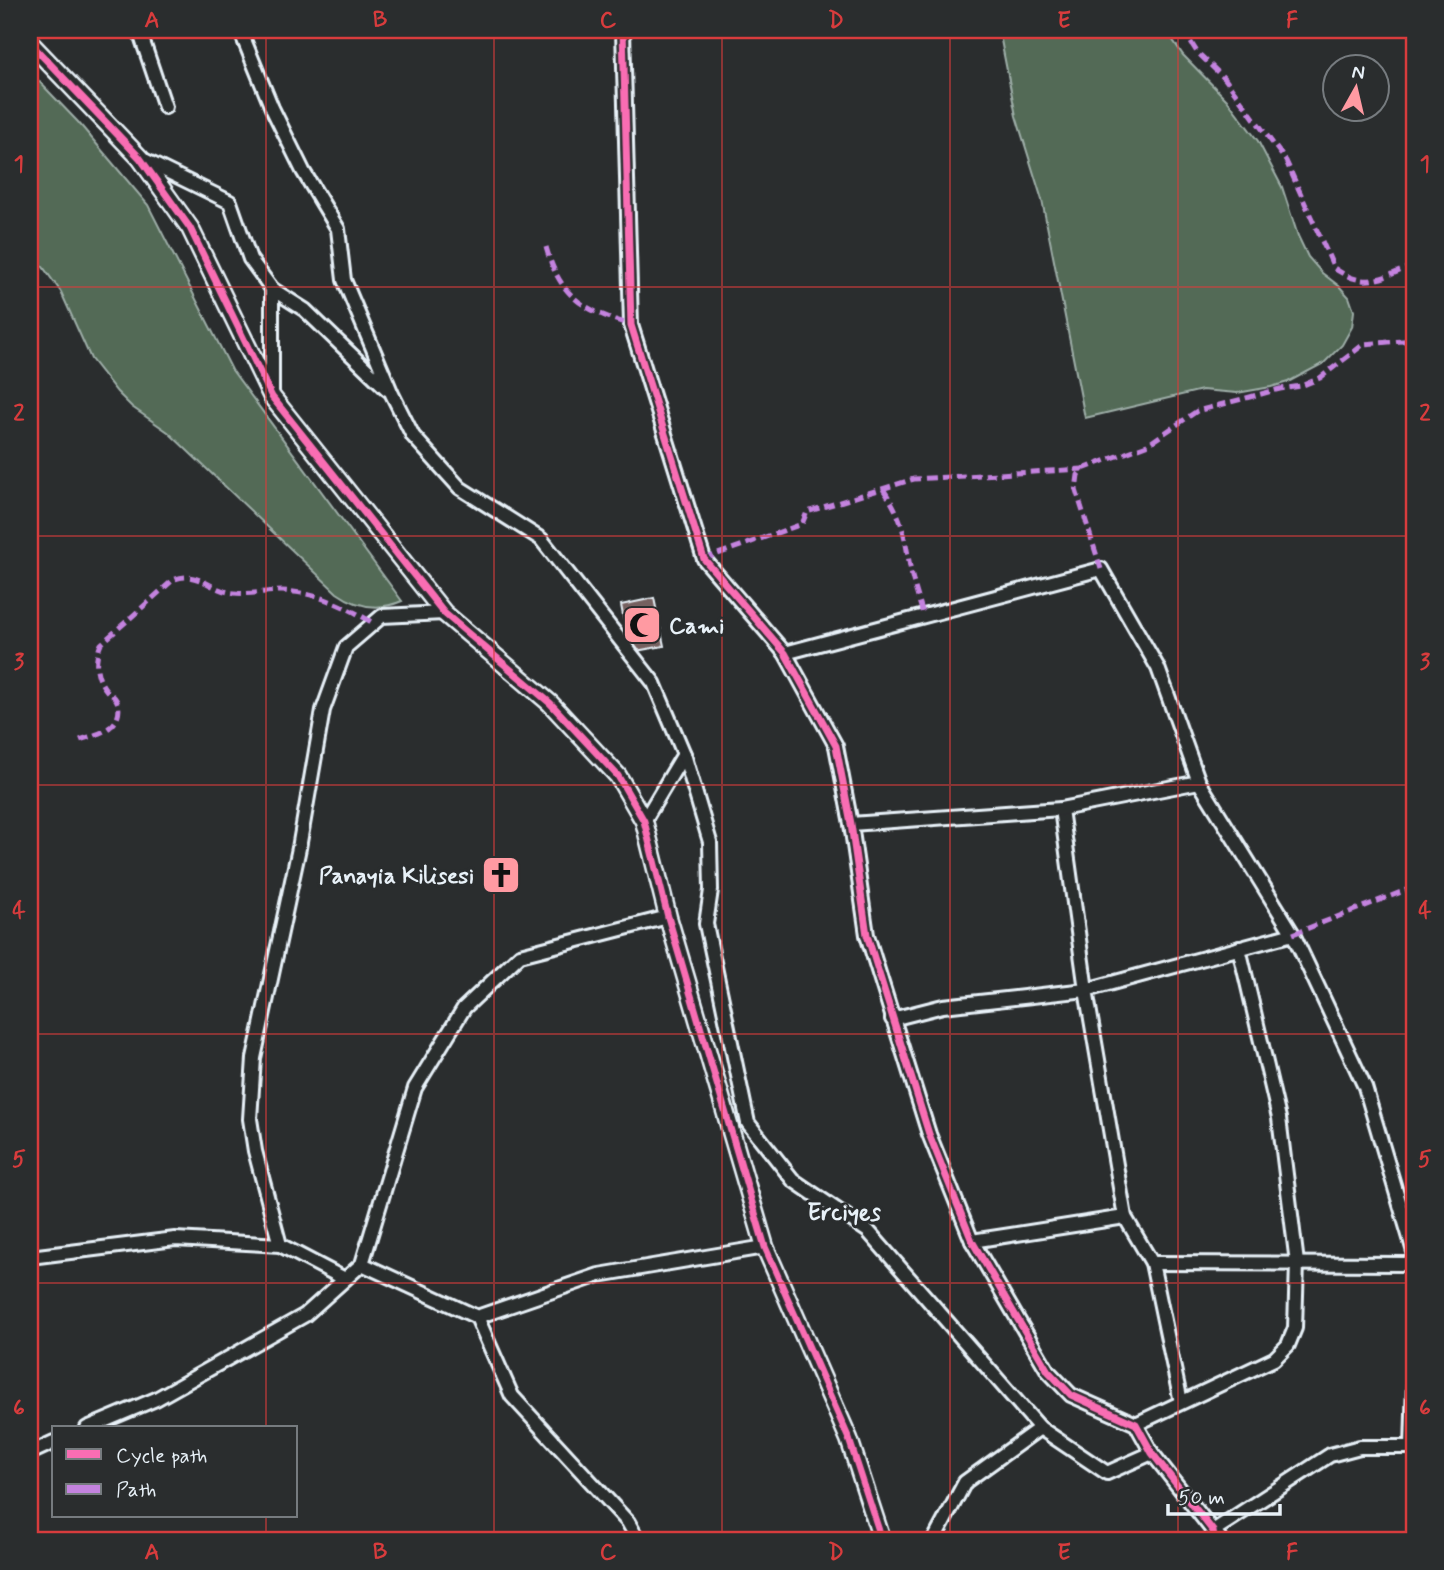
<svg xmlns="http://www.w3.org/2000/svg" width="1444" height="1570" font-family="Mynerve,sans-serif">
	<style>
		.green { fill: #536a57; stroke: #9eaea8; stroke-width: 2 }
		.building { fill: #74605e; stroke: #e8f1f8; stroke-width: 2 }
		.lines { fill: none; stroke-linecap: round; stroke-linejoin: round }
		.minor-casing { stroke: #e8f1f8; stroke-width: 18 }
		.tertiary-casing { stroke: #e8f1f8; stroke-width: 21 }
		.minor { stroke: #2a2d2e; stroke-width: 12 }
		.tertiary { stroke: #2a2d2e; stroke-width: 16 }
		.quiet { stroke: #c483df; stroke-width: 5; stroke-dasharray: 10 5; stroke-linecap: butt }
		.cycleway-casing { stroke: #2a2d2e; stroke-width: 11 }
		.cycleway { stroke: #f96db3; stroke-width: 7 }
		.grid { fill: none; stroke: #d83c3d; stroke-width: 2; stroke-opacity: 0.55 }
		.labels { text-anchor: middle; stroke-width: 6; stroke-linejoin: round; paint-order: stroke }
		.poi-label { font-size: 23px; font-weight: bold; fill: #e8f1f8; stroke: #2a2d2e; text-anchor: start }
		.neighbourhood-label { font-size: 24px; font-weight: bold; fill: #e8f1f8; stroke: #2a2d2e }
		.neatline { fill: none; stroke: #d83c3d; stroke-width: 2.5 }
		.grid-label { font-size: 23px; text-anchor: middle; font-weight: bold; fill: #d83c3d }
	</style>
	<rect width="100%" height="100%" fill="#2a2d2e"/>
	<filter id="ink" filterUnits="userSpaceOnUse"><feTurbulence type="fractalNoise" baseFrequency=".0143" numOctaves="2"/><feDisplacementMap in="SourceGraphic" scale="14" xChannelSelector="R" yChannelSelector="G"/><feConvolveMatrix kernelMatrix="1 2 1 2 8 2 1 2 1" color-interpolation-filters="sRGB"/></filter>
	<g filter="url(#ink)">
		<g class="green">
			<polygon points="999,30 1166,30 1183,55 1227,100 1258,141 1282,187 1298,236 1308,257 1322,273 1339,286 1349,297 1354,311 1352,327 1342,345 1324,363 1288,382 1271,387 1237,393 1202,390 1085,418 1042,200 1016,116"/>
			<path d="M30 72 78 122 148 205 232 370 402 601C379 611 358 608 337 593L168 432 132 407 117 392 91 359 61 292 43 267 30 256Z"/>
		</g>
		<polygon class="building" points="654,598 664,646 630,652 621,605"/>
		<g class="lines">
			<g class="minor-casing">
				<g id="minor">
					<polyline points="139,30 165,107"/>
					<polyline points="240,30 272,108 303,171 338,229 344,280 392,394 413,436 460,488 541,539 654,683 684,754 644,821"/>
					<polyline points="623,30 631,325 704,559 785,653 836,746 851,824 867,935 929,1134 972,1241 1048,1371 1071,1395 1136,1424 1152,1453 1213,1531 1214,1540"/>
					<polyline points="142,159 230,202 250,259 272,289"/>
					<polyline points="272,397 272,289 305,310 387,389"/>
					<polyline points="785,653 1101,569 1158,668 1199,782 1293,934 1365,1087 1414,1252"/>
					<polyline points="684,754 710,842 711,890 706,924 748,1123 793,1180 868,1231 1040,1428 1107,1473 1152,1453"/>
					<polyline points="1061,809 1086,990 1125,1217 1152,1263 1181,1402"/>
					<polyline points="851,824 1061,809 1199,782"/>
					<polyline points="892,1019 943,1006 1086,990 1293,934"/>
					<polyline points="972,1241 1125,1217"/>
					<polyline points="280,1245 255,1151 250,1119 254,1058 299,848 323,710 346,647 382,616 444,613"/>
					<polyline points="30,1257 175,1239 280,1245 345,1279"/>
					<polyline points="1152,1263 1414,1264"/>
					<polyline points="362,1264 477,1317 512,1396 628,1522 638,1540"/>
					<polyline points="477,1317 599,1275 765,1247"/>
					<polyline points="1136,1424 1274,1359 1288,1345 1295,1328 1297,1263 1279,1118 1239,948"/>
					<polyline points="87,1428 156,1399 305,1315 362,1264 415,1088 464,1008 520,955 668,917"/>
					<polyline points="30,1453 54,1442"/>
					<polyline points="1219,1537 1213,1531 1330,1455 1360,1447 1412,1447 1414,1381"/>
					<polyline points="934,1540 965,1482 1040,1428"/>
				</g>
			</g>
			<g class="tertiary-casing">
				<polyline id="tertiary" points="30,43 140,158 190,228 272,397 444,613 550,703 618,776 644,821 668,917 765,1247 849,1439 882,1540"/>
			</g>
			<use href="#minor" class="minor"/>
			<use href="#tertiary" class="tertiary"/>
			<g class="quiet">
				<path d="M1183 30 1197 52 1225 79 1286 161 1334 268C1365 290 1382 278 1414 265"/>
				<path d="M546 247C560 297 583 310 631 325"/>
				<path d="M883 489C905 521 904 536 911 572 914 586 919 600 923 614"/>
				<polyline points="704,559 802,524 807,512 914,479 1083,469"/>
				<polyline points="1101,569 1076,490 1078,475 1083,469 1147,445 1197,411 1280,389 1301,386 1320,378 1364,344 1414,340"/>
				<path d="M80 740C90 736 102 734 110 727 119 721 122 707 115 698 113 695 109 694 107 691 95 677 94 660 101 644L173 580C195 570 207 587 228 592 247 596 264 591 282 591 315 592 346 606 373 623"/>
				<polyline points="1293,934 1414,887"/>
			</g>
			<g class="cycleway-casing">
				<g id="cycleway">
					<polyline points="623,30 631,325 704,559 785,653 836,746 851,824 867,935 929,1134 972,1241 1048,1371 1071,1395 1136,1424 1152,1453 1213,1531 1214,1540"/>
					<polyline points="30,43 140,158 190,228 272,397 444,613 550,703 618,776 644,821 668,917 765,1247 849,1439 882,1540"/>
				</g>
			</g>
			<use href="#cycleway" class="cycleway"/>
		</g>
	</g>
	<path class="grid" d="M266 30V1428M494 30V1540M722 30V1540M950 30V1540M1178 30V1540M30 287H1414M30 536H1414M30 785H1414M30 1034H1414M30 1283H1414M266 1516V1540"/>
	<defs>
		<g id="mosque-square" transform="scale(2.0125)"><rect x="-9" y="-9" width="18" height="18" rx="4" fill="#ff9aa2" stroke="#2a2d2e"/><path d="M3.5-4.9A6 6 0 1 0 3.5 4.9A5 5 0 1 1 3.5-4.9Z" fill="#111"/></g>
		<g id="church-square" transform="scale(2.0125)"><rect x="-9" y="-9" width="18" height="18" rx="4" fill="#ff9aa2" stroke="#2a2d2e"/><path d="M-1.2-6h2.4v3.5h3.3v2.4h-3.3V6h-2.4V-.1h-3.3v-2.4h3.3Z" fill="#111"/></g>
	</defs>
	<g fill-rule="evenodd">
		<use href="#mosque-square" x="642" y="625"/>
		<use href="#church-square" x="501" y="875"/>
	</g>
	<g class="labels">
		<g class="poi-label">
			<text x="669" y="633">Cami</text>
			<text x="474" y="883" text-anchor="end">Panayia Kilisesi</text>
		</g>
		<g class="neighbourhood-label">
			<text x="844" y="1220">Erciyes</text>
		</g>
	</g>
	<rect width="1444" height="1570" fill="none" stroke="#2a2d2e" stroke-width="77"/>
	<rect x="52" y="1426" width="245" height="91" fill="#2a2d2e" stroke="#767b7f" stroke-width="2"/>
	<rect x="66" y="1449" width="35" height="10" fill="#f96db3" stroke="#767b7f" stroke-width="2"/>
	<text x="116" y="1462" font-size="21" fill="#e8f1f8">Cycle path</text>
	<rect x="66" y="1484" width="35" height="10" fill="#c483df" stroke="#767b7f" stroke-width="2"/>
	<text x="116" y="1496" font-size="21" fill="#e8f1f8">Path</text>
	<g transform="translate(1356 88) rotate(8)"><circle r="33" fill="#2a2d2e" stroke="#767b7f" stroke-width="2"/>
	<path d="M0-5L12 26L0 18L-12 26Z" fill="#ff9aa2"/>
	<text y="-10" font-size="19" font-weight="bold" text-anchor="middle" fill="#e8f1f8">N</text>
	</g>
	<path d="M1168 1504v10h112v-10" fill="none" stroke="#e8f1f8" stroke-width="3.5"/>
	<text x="1178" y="1504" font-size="21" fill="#e8f1f8" stroke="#2a2d2e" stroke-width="5" paint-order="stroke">50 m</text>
	<rect x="38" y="38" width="1368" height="1494" class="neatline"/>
	<g class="grid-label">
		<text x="152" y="27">A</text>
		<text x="380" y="27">B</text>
		<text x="608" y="27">C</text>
		<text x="836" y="27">D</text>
		<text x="1064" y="27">E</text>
		<text x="1292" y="27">F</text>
		<text x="19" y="171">1</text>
		<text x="1425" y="171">1</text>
		<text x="19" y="420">2</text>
		<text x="1425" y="420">2</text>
		<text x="19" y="669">3</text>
		<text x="1425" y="669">3</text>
		<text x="19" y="917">4</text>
		<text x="1425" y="917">4</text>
		<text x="19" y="1166">5</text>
		<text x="1425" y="1166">5</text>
		<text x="19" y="1415">6</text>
		<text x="1425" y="1415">6</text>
		<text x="152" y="1559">A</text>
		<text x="380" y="1559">B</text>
		<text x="608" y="1559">C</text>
		<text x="836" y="1559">D</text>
		<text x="1064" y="1559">E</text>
		<text x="1292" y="1559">F</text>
	</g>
</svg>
